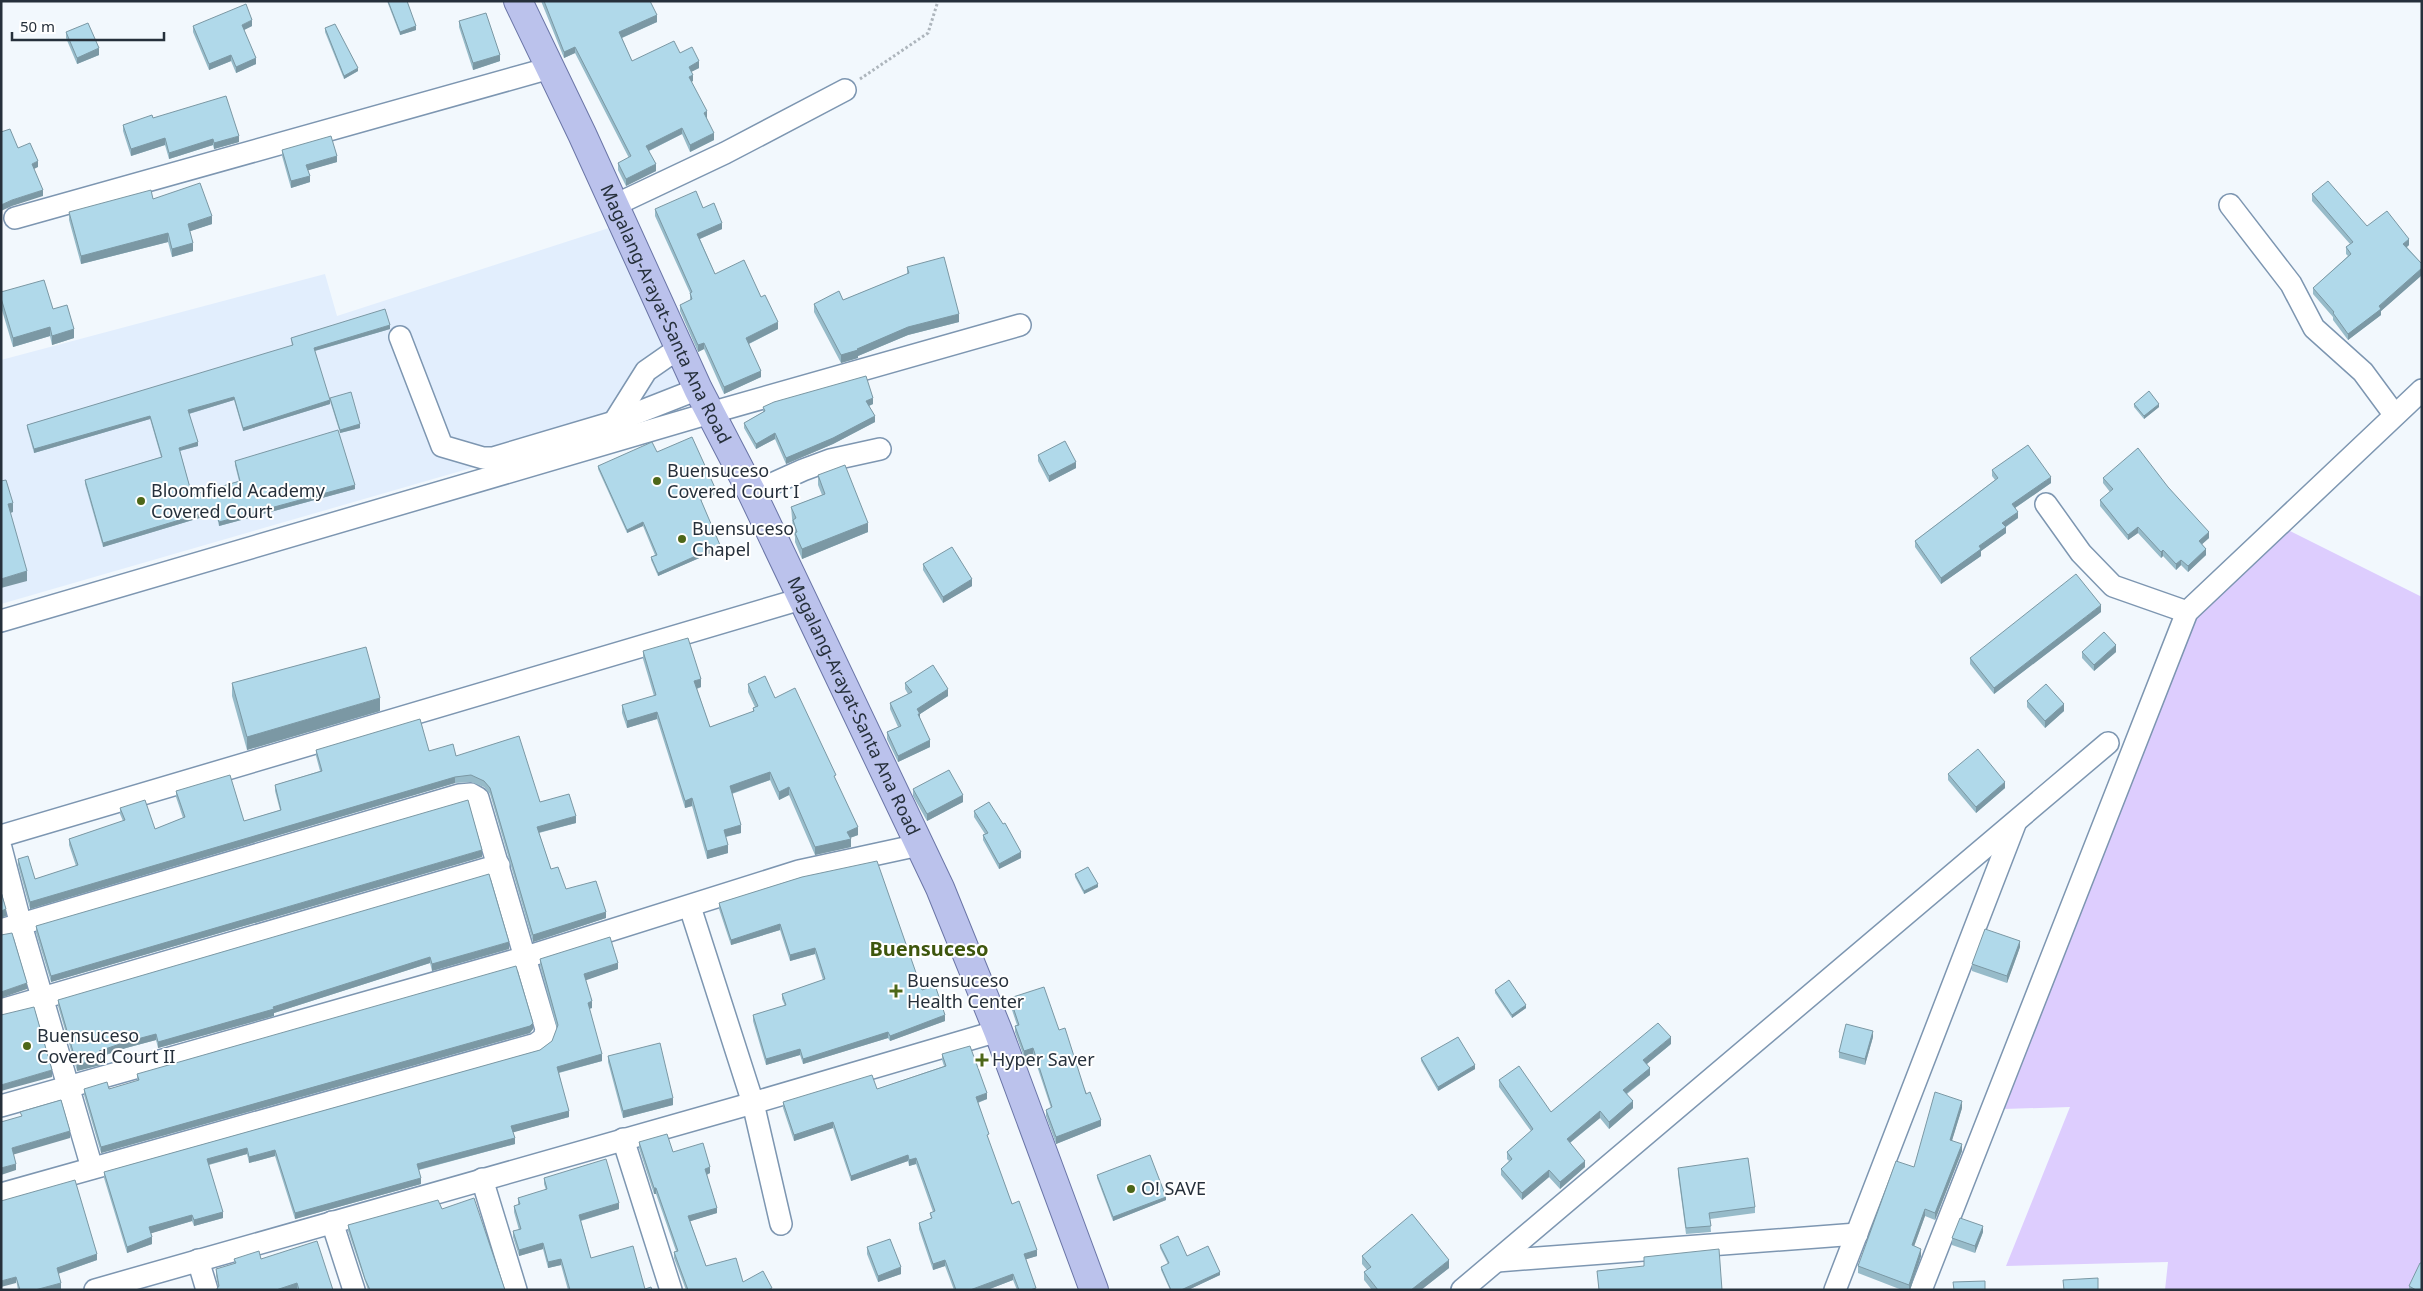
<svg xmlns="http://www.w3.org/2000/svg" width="2423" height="1291" font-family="'Noto Sans',sans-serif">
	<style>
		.built { fill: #e2eefd }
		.green { fill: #ddcdfe }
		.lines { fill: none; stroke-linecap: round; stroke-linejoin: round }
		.minor-casing { stroke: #7d96b1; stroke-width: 24 }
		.major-casing { stroke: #6a75a6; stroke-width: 30 }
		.path { stroke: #adb5bc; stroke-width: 3; stroke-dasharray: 2.5 2.5; stroke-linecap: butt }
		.minor { stroke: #fff; stroke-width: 21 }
		.major { stroke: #bbc2ec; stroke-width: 28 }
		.wall { fill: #97bbc9 }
		.shaded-wall { fill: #7b98a4 }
		.building { fill: #b0d9ea; stroke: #7b98a4 }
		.poi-dot { fill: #4d6719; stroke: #fff; stroke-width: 2 }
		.labels { text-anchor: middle; stroke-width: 4; stroke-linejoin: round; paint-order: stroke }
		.street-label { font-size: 18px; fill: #26303b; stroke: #fff }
		.poi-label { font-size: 18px; fill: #26303b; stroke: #fff; text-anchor: start }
		.quarter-label { font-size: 20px; font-weight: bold; fill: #3e560d; stroke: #fff }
	</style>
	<rect width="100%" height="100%" fill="#f2f8fd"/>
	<polygon class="built" points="609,228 689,405 1,604 1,360 325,274 337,316"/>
	<polygon class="green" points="2288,530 2422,597 2422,1263 2409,1290 2165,1290 2168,1262 2006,1266 2070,1107 2003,1109 2195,614"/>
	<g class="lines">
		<g class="minor-casing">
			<g id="minor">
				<polyline points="615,205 725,153 845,90"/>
				<polyline points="2230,205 2291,284 2314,328 2363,372 2394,414"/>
				<polyline points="15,218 550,68"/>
				<polyline points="400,337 442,446 483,458 493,458 614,422 698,389"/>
				<polyline points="614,422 646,371 679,348"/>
				<polyline points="752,493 803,470 830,460 880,449"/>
				<polyline points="2046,504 2081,553 2113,586 2187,612"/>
				<polyline points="1,621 710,413 1020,325"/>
				<polyline points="1,836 801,599"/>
				<polyline points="1,848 21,925 92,1168"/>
				<polyline points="690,907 753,1103 781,1224"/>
				<polyline points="1,930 459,795 471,794 478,798 546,1029 544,1038 536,1044 1,1194"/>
				<polyline points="1,1010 499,865"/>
				<polyline points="1,1106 526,957 799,871 919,845"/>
				<polyline points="623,1139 671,1290"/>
				<polyline points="482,1179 516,1290"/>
				<polyline points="332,1222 354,1290"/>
				<polyline points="198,1260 207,1290"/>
				<polyline points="1497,1261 1857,1234"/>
				<polyline points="95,1290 753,1103 998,1031"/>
				<polyline points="1462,1290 2108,743"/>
				<polyline points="1835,1290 2015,824"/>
				<polyline points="1921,1290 2187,612 2422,390"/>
			</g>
		</g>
		<g class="major-casing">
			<g id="major">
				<path id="s1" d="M518 1 582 134 698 389 752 493 940 888 998 1031 1094 1290"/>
			</g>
		</g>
		<polyline class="path" points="860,79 928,33 938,1"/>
		<use href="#minor" class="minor"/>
		<use href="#major" class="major"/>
	</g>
	<g class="wall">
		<polygon points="387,1 407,1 416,30 400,35"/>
		<polygon points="541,1 650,1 657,22 622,38 632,61 680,53 699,68 691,72 693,81 691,82 707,118 706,118 714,140 690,152 682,134 649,151 656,171 626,186 618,170 618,163 629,158 575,53 564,58"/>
		<polygon points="459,21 500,61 473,70 459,27"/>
		<polygon points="193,26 252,26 244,30 256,64 236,73 231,61 209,70 193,32"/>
		<polygon points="325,28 358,71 344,79 325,32"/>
		<polygon points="66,32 99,55 77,64 66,38"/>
		<polygon points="153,118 239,142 214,149 213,145 169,159 165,145 131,156 123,131 123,125"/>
		<polygon points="282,150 337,162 308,170 310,182 291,188 282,156"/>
		<polygon points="2312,194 2367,226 2409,245 2407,247 2422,264 2422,275 2381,311 2381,315 2348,340 2333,320 2333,317 2313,294 2313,288 2348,256 2346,254 2346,247 2350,244 2312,201"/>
		<polygon points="153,199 212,224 190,231 193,251 172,257 168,242 81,264 69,220 69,212"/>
		<polygon points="703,208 722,229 700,239 715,274 761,297 778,329 749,344 761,377 724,394 704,349 698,352 680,311 680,305 690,300 690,293 655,216 655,209"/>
		<polygon points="907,267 959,322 908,335 858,356 858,358 841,363 814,312 814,304 843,300 907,274"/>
		<polygon points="1,292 53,309 74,338 52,345 50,336 13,347 1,307"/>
		<polygon points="390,329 315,351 330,404 243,431 234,400 189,414 198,446 180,451 192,495 239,481 235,465 235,461 355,489 219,526 216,513 103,547 85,484 85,480 161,457 150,419 34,453 27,428 27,425 292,346 291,338"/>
		<polygon points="330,398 360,428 340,433 330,401"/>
		<polygon points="873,404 869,406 875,422 833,444 786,464 775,439 756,449 744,428 744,423 763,412 763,407"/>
		<polygon points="2134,404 2159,407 2144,419 2134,407"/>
		<polygon points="657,452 716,494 701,500 720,549 658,576 651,560 651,557 655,555 643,526 627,533 598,469 598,466"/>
		<polygon points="1038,455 1076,468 1049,482 1038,461"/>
		<polygon points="1992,470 2051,483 2015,508 2018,518 2006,527 2006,533 1981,551 1981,556 1941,584 1915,547 1915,541 1995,480 1992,476"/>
		<polygon points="818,475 868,532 802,559 795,542 795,537 793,529 791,507 822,495 818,485"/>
		<polygon points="2103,478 2168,487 2209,538 2202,544 2206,555 2188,572 2181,565 2176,570 2163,556 2161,558 2138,533 2128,540 2100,506 2100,500 2110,492 2103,483"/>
		<polygon points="923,564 972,586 943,603 923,570"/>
		<polygon points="2101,612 1994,694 1970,664 1970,658"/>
		<polygon points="643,651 701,687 697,689 710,727 753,712 753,708 755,707 748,692 748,684 775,698 836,782 858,835 850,838 851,847 815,855 789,795 779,800 770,780 732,794 741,833 726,837 728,853 707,859 692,806 685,808 657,719 627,728 622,713 622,705 654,696 643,659"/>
		<polygon points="2082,652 2116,652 2094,671 2082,658"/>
		<polygon points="232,683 380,711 247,750 232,696"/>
		<polygon points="905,683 948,696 920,714 920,718 930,747 898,762 887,739 887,732 898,727 890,709 890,703 908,694 905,689"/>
		<polygon points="2027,701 2064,711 2045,728 2027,707"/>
		<polygon points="316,750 429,751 456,756 576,823 539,833 551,869 566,889 606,918 533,942 490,794 484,787 471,782 455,783 30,909 18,865 18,859 35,879 76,866 69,845 69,839 123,821 120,814 120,808 155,829 183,818 176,797 176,791 244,821 280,810 275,791 275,785 320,771 316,756"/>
		<polygon points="1948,774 2005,788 1976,813 1948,780"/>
		<polygon points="913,789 963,802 927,821 913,796"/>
		<polygon points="974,811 1021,858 999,869 983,840 983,835 985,834 974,817"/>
		<polygon points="482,857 51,982 36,933 36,926"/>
		<polygon points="1075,874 1098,887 1084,894 1075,877"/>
		<polygon points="802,877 922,990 945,1021 890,1041 888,1038 803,1064 800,1055 766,1065 753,1021 753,1015 785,1006 782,999 782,994 823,980 815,954 790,961 780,930 731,945 719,909 719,903"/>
		<polygon points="2020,947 2007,983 1972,971 1972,964"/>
		<polygon points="509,949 432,971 430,963 274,1013 274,1016 158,1048 156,1040 126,1048 100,1057 101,1065 77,1071 58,1006 58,1000"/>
		<polygon points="540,959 618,969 585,980 592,1008 589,1009 602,1061 559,1073 569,1117 513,1132 515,1144 419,1170 421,1184 295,1219 275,1156 249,1163 247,1154 209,1165 223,1218 194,1226 192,1221 151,1233 152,1244 127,1253 104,1178 104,1172 540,1050 552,1041 557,1028 540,966"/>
		<polygon points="1495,990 1526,1008 1512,1018 1495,993"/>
		<polygon points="1010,998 1059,1030 1101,1126 1056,1144 1046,1116 1046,1110 1051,1108 1033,1054 1024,1057 1015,1032 1015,1026 1017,1025 1010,1004"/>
		<polygon points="533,1029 530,1033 101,1153 84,1095 84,1089 109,1089 137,1081 137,1074"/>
		<polygon points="1873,1037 1865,1065 1839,1058 1839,1052"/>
		<polygon points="1671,1044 1647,1064 1650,1075 1627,1094 1633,1108 1609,1129 1600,1118 1570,1143 1585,1167 1560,1189 1549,1177 1522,1200 1501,1175 1501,1169 1509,1161 1507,1159 1507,1152 1531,1131 1499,1087 1499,1080 1551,1112"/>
		<polygon points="942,1054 987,1099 978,1103 988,1140 1012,1204 1037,1256 1026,1259 1036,1290 1017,1290 1013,1280 987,1290 954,1290 945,1266 933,1270 919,1229 919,1223 931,1219 930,1213 933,1212 916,1164 909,1166 908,1161 851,1181 833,1128 794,1141 783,1108 783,1102 877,1089 944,1066 942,1060"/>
		<polygon points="608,1056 673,1105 623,1118 608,1062"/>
		<polygon points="1421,1058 1475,1069 1438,1091 1421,1061"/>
		<polygon points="1962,1108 1952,1140 1962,1151 1935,1220 1925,1216 1914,1246 1921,1256 1910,1290 1902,1290 1858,1273 1858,1266 1914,1167"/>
		<polygon points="639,1142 673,1152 710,1173 707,1175 717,1213 690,1221 706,1266 743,1282 772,1290 686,1290 674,1258 674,1252 676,1251 656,1194 654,1194 639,1148"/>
		<polygon points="1678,1168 1755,1207 1755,1213 1710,1219 1711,1232 1686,1234 1678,1174"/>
		<polygon points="1097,1175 1166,1200 1113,1221 1097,1178"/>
		<polygon points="544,1178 619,1209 581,1221 591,1258 645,1289 652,1290 568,1290 561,1265 548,1268 543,1249 519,1256 513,1237 513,1231 519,1230 514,1212 514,1206 518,1205 518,1198 546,1190 544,1184"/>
		<polygon points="1,1201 97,1260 58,1274 61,1289 57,1290 18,1290"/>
		<polygon points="442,1209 505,1290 368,1290 348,1231 348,1225"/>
		<polygon points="1983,1232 1975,1253 1952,1245 1952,1238"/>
		<polygon points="1160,1245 1187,1256 1220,1275 1188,1290 1170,1290 1161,1270 1161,1267 1168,1264 1160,1248"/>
		<polygon points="867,1247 901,1274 878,1282 867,1254"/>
		<polygon points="1362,1256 1449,1268 1421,1290 1372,1290 1364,1280 1364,1272 1367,1270 1362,1264"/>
		<polygon points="234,1259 261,1259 333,1290 216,1290 218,1287 216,1276 216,1269 234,1264"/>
		<polygon points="2409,1286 2422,1290 2409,1290"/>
	</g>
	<g class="shaded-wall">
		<polygon points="657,15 657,22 619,39 619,32"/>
		<polygon points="252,20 252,26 242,31 242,25"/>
		<polygon points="416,26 416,30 400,35 400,32"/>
		<polygon points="575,47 575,53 564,58 564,52"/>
		<polygon points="99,48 99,55 77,64 77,58"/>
		<polygon points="231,55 231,61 209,70 209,64"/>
		<polygon points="500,55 500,61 473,70 473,63"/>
		<polygon points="256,58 256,64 236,73 236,67"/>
		<polygon points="699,61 699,68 689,73 689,67"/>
		<polygon points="358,68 358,71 344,79 344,76"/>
		<polygon points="693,75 693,81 689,83 689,77"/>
		<polygon points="707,111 707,118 704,120 704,113"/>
		<polygon points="682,128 682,134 646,152 646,146"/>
		<polygon points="714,133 714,140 690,152 690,145"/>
		<polygon points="239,136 239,142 214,149 214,143"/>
		<polygon points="165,138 165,145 131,156 131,149"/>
		<polygon points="213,139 213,145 169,159 169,153"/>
		<polygon points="337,156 337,162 306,171 306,165"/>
		<polygon points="38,161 38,167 32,170 32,164"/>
		<polygon points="656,164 656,171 626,186 626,179"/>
		<polygon points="310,176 310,182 291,188 291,181"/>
		<polygon points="43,190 43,196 12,206 1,211 1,205 12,200"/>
		<polygon points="212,216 212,224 188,232 188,224"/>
		<polygon points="722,223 722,229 697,240 697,234"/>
		<polygon points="168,233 168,242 81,264 81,256"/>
		<polygon points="2409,239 2409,245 2403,250 2403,244"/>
		<polygon points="193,243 193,251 172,257 172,249"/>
		<polygon points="2422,268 2422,275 2381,311 2381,315 2348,340 2348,334"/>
		<polygon points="959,314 959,322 908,335 858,356 858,358 841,363 841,355 908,327"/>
		<polygon points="778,322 778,329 746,345 746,338"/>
		<polygon points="390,325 390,329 314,351 314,348"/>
		<polygon points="50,327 50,336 13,347 13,338"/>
		<polygon points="74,329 74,338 52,345 52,336"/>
		<polygon points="704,343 704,349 698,352 698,345"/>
		<polygon points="761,371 761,377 724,394 724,387"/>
		<polygon points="234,397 234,400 188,414 188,410"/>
		<polygon points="873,398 873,404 866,407 866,401"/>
		<polygon points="330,400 330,404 243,431 243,428"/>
		<polygon points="2159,404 2159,407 2144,419 2144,416"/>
		<polygon points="150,416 150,419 34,453 34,449"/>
		<polygon points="875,416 875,422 833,444 786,464 786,458"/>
		<polygon points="360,424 360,428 340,433 340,430"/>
		<polygon points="775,433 775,439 756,449 756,444"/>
		<polygon points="198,442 198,446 179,451 179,448"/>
		<polygon points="1076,462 1076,468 1049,482 1049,476"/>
		<polygon points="2051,477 2051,483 2012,510 2012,504"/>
		<polygon points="355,485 355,489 219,526 219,522"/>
		<polygon points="716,490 716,494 700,501 700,498"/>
		<polygon points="13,503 13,512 8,514 8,504"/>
		<polygon points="216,509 216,513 103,547 103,543"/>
		<polygon points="2018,512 2018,518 2002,529 2002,523"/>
		<polygon points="643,522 643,526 627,533 627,530"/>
		<polygon points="868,523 868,532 802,559 802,549"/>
		<polygon points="2006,527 2006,533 1981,551 1981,556 1941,584 1941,578 1979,546"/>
		<polygon points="2138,527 2138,533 2128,540 2128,535"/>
		<polygon points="2209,532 2209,538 2199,547 2199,541"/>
		<polygon points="720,545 720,549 658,576 658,573"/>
		<polygon points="2206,549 2206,555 2188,572 2188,566"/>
		<polygon points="2163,550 2163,556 2161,558 2161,552"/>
		<polygon points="2181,560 2181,565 2176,570 2176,564"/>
		<polygon points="27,571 27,581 1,588 1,579"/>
		<polygon points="972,579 972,586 943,603 943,597"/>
		<polygon points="2101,605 2101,612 1994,694 1994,688"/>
		<polygon points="2116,645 2116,652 2094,671 2094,665"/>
		<polygon points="701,679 701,687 694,689 694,681"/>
		<polygon points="948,689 948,696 920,714 920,720 918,721 917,709"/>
		<polygon points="380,698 380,711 247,750 247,737"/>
		<polygon points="2064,704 2064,711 2045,728 2045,721"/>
		<polygon points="657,712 657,719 627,728 627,721"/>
		<polygon points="930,740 930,747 898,762 898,756"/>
		<polygon points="770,772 770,780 730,794 730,786"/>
		<polygon points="455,777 455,783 30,909 30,902"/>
		<polygon points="2005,782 2005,788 1976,813 1976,807"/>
		<polygon points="789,787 789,795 779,800 779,792"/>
		<polygon points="963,795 963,802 927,821 927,814"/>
		<polygon points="692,798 692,806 685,808 685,801"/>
		<polygon points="576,816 576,823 537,833 537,827"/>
		<polygon points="741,825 741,833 724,837 724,830"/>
		<polygon points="858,827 858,835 847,839 847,832"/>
		<polygon points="851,839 851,847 815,855 815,847"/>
		<polygon points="728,845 728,853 707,859 707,851"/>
		<polygon points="482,850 482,857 51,982 51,976"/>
		<polygon points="1021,852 1021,858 999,869 999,864"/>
		<polygon points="1098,884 1098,887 1084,894 1084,891"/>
		<polygon points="6,909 6,916 1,918 1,911"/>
		<polygon points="606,912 606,918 533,942 533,935"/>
		<polygon points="780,924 780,930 731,945 731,940"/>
		<polygon points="2020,941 2020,947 2007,983 2007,976"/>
		<polygon points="509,942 509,949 432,971 432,964"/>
		<polygon points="815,948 815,954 790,961 790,955"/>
		<polygon points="430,957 430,963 274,1013 274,1016 158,1048 158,1042 273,1007"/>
		<polygon points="618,963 618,969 584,981 584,974"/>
		<polygon points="27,983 27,989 1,998 1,992"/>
		<polygon points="592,1001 592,1008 588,1009 588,1003"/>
		<polygon points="1526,1005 1526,1008 1512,1018 1512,1015"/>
		<polygon points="945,1015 945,1021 890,1041 890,1036"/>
		<polygon points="533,1023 533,1029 530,1033 101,1153 101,1147"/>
		<polygon points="1873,1031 1873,1037 1865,1065 1865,1059"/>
		<polygon points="888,1032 888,1038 803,1064 803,1059"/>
		<polygon points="156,1034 156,1040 126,1048 99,1057 99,1051 126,1042"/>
		<polygon points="1671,1037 1671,1044 1643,1067 1643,1060"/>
		<polygon points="1033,1048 1033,1054 1024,1057 1024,1051"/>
		<polygon points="800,1049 800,1055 766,1065 766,1059"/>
		<polygon points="602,1054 602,1061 557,1073 557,1067"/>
		<polygon points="101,1058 101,1065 77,1071 77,1065"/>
		<polygon points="1475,1065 1475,1069 1438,1091 1438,1087"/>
		<polygon points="1650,1068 1650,1075 1623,1096 1623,1090"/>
		<polygon points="52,1070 52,1077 1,1091 1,1085"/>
		<polygon points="987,1093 987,1099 976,1103 976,1097"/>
		<polygon points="673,1098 673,1105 623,1118 623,1111"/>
		<polygon points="1633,1101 1633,1108 1609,1129 1609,1122"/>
		<polygon points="1962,1101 1962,1108 1950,1147 1950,1140"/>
		<polygon points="569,1111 569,1117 511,1133 511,1126"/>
		<polygon points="1600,1111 1600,1118 1567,1145 1567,1139"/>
		<polygon points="1101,1120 1101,1126 1056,1144 1056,1137"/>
		<polygon points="833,1122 833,1128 794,1141 794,1135"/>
		<polygon points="70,1131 70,1138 12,1155 12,1148"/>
		<polygon points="515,1138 515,1144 417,1170 417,1164"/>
		<polygon points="1962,1144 1962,1151 1935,1220 1935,1213"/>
		<polygon points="247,1148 247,1154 207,1165 207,1159"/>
		<polygon points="275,1150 275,1156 249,1163 249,1157"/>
		<polygon points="908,1155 908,1161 851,1181 851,1176"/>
		<polygon points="916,1158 916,1164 909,1166 909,1160"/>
		<polygon points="1585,1161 1585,1167 1560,1189 1560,1182"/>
		<polygon points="16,1164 16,1170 1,1175 1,1168"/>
		<polygon points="710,1167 710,1173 705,1175 705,1169"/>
		<polygon points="1549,1170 1549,1177 1522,1200 1522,1193"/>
		<polygon points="421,1178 421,1184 295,1219 295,1213"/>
		<rect x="654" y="1188" width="2" height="6"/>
		<polygon points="1166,1197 1166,1200 1113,1221 1113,1217"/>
		<polygon points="619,1203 619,1209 579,1221 579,1215"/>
		<polygon points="717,1208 717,1213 688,1222 688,1216"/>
		<polygon points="1925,1209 1925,1216 1912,1252 1912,1245"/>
		<polygon points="223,1212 223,1218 194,1226 194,1220"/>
		<polygon points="192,1215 192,1221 149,1234 149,1227"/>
		<polygon points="1983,1226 1983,1232 1975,1253 1975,1246"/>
		<polygon points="152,1237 152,1244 127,1253 127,1247"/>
		<polygon points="543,1243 543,1249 519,1256 519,1250"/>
		<polygon points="1921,1249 1921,1256 1910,1290 1909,1290 1909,1285"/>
		<polygon points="1037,1250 1037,1256 1024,1260 1024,1254"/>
		<polygon points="97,1254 97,1260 57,1274 57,1268"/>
		<polygon points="561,1259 561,1265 548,1268 548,1262"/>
		<polygon points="945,1260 945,1266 933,1270 933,1264"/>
		<polygon points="1449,1260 1449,1268 1421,1290 1411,1290"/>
		<polygon points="901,1267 901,1274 878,1282 878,1276"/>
		<polygon points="1220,1272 1220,1275 1188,1290 1181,1290"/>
		<polygon points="1013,1274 1013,1280 987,1290 970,1290"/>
		<polygon points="16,1277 16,1283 1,1287 1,1281"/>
		<polygon points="61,1283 61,1289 57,1290 35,1290"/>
		<polygon points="297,1283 297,1290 276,1290"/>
	</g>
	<g class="building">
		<polygon points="388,1 407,1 416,26 400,32"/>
		<polygon points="544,1 650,1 657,15 619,32 632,61 674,41 680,53 692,47 699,61 689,67 693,75 689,77 707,111 704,113 714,133 690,145 682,128 646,146 656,164 626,179 618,163 631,156 575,47 564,52"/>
		<polygon points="246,4 252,20 242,25 256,58 236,67 231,55 209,64 193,26"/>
		<polygon points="486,13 500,55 473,63 459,21"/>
		<polygon points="88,23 99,48 77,58 66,32"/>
		<polygon points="335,24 358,68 344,76 325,28"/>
		<polygon points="226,96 239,136 214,143 213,139 169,153 165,138 131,149 123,125 152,115 153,118"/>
		<polygon points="10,129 18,148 30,143 38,161 32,164 43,190 12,200 1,205 1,132"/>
		<polygon points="331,136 337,156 306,165 310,176 291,181 282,150"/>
		<polygon points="2328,181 2367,226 2387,211 2409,239 2403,244 2422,264 2422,268 2379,306 2381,309 2348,334 2333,313 2334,312 2313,288 2351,254 2346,247 2353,242 2312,194"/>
		<polygon points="200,183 212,216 188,224 193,243 172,249 168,233 81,256 69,212 151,190 153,199"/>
		<polygon points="696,191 703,208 714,203 722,223 697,234 715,274 744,260 761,297 765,295 778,322 746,338 761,371 724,387 704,343 698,345 680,305 692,299 690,293 692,292 655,209"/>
		<polygon points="944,257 959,314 908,327 857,349 858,350 841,355 814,304 839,291 843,300 909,273 907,267"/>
		<polygon points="44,280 53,309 67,305 74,329 52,336 50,327 13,338 1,298 1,292"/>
		<polygon points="385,309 390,325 314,348 330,400 243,428 234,397 188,410 198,442 179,448 192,495 240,481 235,461 338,430 355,485 219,522 216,509 103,543 85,480 162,457 150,416 34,449 27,425 293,345 291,338"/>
		<polygon points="866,376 873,398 866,401 875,416 833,438 786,458 775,433 756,444 744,423 765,411 763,407 774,402"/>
		<polygon points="2149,391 2159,404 2144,416 2134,404"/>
		<polygon points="351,392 360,424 340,430 330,398"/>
		<polygon points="692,437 716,490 700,498 720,545 658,573 651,557 657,555 643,522 627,530 598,466 652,442 657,452"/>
		<polygon points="1065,441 1076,462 1049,476 1038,455"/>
		<polygon points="2028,445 2051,477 2012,504 2018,512 2002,523 2006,527 1979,546 1981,549 1941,578 1915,541 1998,478 1992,470"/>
		<polygon points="2138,448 2168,487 2209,532 2199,541 2206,549 2188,566 2181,560 2176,564 2163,550 2161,552 2138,527 2128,535 2100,500 2113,489 2103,478"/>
		<polygon points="845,465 868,523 802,549 795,533 797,532 793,520 796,518 791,507 825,494 818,475"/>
		<polygon points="6,480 13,503 8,504 27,571 1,579 1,481"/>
		<polygon points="952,547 972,579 943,597 923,564"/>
		<polygon points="2076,574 2101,605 1994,688 1970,658"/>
		<polygon points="2104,632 2116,645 2094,665 2082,652"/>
		<polygon points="688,638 701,679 694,681 710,727 754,711 753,708 758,706 748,684 765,676 775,698 795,688 836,775 834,776 858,827 847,832 851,839 815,847 789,787 779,792 770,772 730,786 741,825 724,830 728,845 707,851 692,798 685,801 657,712 627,721 622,705 656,695 643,651"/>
		<polygon points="366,647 380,698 247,737 232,683"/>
		<polygon points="933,665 948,689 917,709 920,714 918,714 930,740 898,756 887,732 901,726 890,703 912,692 905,683"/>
		<polygon points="2046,684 2064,704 2045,721 2027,701"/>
		<polygon points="420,719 429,751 453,744 456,756 519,736 540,802 569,794 576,816 537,827 551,869 558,867 566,889 596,881 606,912 533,935 490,788 484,781 471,775 455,777 30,902 18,859 28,856 35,879 78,865 69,839 125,820 120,808 145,800 155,829 185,817 176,791 230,775 244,821 281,810 275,785 322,771 316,750"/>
		<polygon points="1978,749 2005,782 1976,807 1948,774"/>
		<polygon points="949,770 963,795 927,814 913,789"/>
		<polygon points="468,800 482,850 51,976 36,926"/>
		<polygon points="989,802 1003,824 1005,823 1021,852 999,864 983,835 988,833 974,811"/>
		<polygon points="877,861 922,990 935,985 945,1015 890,1036 888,1032 803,1059 800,1049 766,1059 753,1015 786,1005 782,994 825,979 815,948 790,955 780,924 731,940 719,903 802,877"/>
		<polygon points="1088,867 1098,884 1084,891 1075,874"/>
		<polygon points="489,874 509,942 432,964 430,957 273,1007 274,1009 158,1042 156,1034 126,1042 99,1051 101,1058 77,1065 58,1000"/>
		<polygon points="1,892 6,909 1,911"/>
		<polygon points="1985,929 2020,941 2007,976 1972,964"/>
		<polygon points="12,933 27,983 1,992 1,935"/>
		<polygon points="610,937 618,963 584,974 592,1001 588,1003 602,1054 557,1067 569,1111 511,1126 515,1138 417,1164 421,1178 295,1213 275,1150 249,1157 247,1148 207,1159 223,1212 194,1220 192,1215 149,1227 152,1237 127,1247 104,1172 540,1050 552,1041 558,1025 540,959"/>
		<polygon points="516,966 533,1023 530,1026 101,1147 84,1089 107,1082 109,1089 139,1080 137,1074"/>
		<polygon points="1509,980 1526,1005 1512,1015 1495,990"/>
		<polygon points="1044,987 1059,1030 1065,1028 1086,1094 1090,1092 1101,1120 1056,1137 1046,1110 1052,1107 1033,1048 1024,1051 1015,1026 1019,1025 1010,998"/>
		<polygon points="34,1007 52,1070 1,1085 1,1015"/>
		<polygon points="1658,1023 1671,1037 1643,1060 1650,1068 1623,1090 1633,1101 1609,1122 1600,1111 1567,1139 1585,1161 1560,1182 1549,1170 1522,1193 1501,1169 1512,1159 1507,1152 1533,1129 1499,1080 1519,1066 1551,1112"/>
		<polygon points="1846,1024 1873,1031 1865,1059 1839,1052"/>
		<polygon points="1458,1037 1475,1065 1438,1087 1421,1058"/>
		<polygon points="660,1043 673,1098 623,1111 608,1056"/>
		<polygon points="970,1046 987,1093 976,1097 989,1134 987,1135 1012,1204 1019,1201 1037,1250 1024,1254 1036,1288 1030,1290 1019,1290 1013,1274 970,1290 956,1290 945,1260 933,1264 919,1223 932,1218 930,1213 935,1211 916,1158 909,1160 908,1155 851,1176 833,1122 794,1135 783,1102 872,1075 877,1089 946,1066 942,1054"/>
		<polygon points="1935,1092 1962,1101 1950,1140 1962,1144 1935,1213 1925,1209 1912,1245 1921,1249 1909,1285 1858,1266 1896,1161 1914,1167"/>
		<polygon points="61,1100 70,1131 12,1148 16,1164 1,1168 1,1122 22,1116 20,1112"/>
		<polygon points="667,1134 673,1152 703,1143 710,1167 705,1169 717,1208 688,1216 706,1266 736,1258 743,1282 763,1271 772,1288 768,1290 688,1290 674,1252 678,1251 656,1188 654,1188 639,1142"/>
		<polygon points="1150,1155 1166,1197 1113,1217 1097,1175"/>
		<polygon points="1748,1158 1755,1207 1709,1213 1711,1226 1686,1228 1678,1168"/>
		<polygon points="606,1159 619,1203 579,1215 591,1258 633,1246 645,1289 651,1287 652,1290 570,1290 561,1259 548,1262 543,1243 519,1250 513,1231 521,1229 514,1206 520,1204 518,1198 547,1189 544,1178"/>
		<polygon points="75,1180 97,1254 57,1268 61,1283 35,1290 20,1290 16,1277 1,1281 1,1201"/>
		<polygon points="474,1198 505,1290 370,1290 365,1279 348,1225 438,1200 442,1209"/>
		<polygon points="1412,1214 1449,1260 1411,1290 1378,1290 1364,1272 1371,1267 1362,1256"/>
		<polygon points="1960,1218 1983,1226 1975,1246 1952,1238"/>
		<polygon points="1178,1236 1187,1256 1208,1246 1220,1272 1181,1290 1171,1290 1161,1267 1169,1263 1160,1245"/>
		<polygon points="890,1239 901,1267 878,1276 867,1247"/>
		<polygon points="317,1241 333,1290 299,1290 297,1283 276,1290 216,1290 219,1286 216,1269 236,1263 234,1259 259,1251 261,1259"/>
		<polygon points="1719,1249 1722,1290 1599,1290 1597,1271 1644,1266 1644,1257"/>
		<polygon points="2420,1263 2422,1263 2422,1290 2416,1290 2409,1286"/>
		<polygon points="2098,1278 2098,1290 2064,1290 2063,1280"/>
		<polygon points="1985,1281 1985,1290 1954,1290 1953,1282"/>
	</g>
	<g class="poi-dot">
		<circle cx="657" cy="481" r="5"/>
		<circle cx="141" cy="501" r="5"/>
		<circle cx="682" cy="539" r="5"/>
		<path d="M893.5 983.5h5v5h5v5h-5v5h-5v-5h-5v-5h5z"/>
		<circle cx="27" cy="1046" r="5"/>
		<path d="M979.5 1052.5h5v5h5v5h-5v5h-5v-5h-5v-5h5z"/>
		<circle cx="1131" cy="1189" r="5"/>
	</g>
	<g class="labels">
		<g class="street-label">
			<text dy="6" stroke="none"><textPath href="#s1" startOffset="346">Magalang-Arayat-Santa Ana Road</textPath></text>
			<text dy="6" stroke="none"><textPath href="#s1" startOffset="781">Magalang-Arayat-Santa Ana Road</textPath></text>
		</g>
		<g class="poi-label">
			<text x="667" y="477">Buensuceso<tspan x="667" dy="21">Covered Court I</tspan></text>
			<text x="151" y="497">Bloomfield Academy<tspan x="151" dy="21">Covered Court</tspan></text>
			<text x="692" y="535">Buensuceso<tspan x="692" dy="21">Chapel</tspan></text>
			<text x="907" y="987">Buensuceso<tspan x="907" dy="21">Health Center</tspan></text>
			<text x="37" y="1042">Buensuceso<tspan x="37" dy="21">Covered Court II</tspan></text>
			<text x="992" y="1066">Hyper Saver</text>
			<text x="1141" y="1195">O! SAVE</text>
		</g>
		<g class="quarter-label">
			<text x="929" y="956">Buensuceso</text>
		</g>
	</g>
	<rect width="2423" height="1291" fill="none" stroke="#26303b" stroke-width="5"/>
	<path d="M12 32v8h152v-8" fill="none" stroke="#26303b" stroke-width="2.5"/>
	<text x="20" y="32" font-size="15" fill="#26303b" stroke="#ffffff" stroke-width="4" paint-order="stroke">50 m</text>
</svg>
